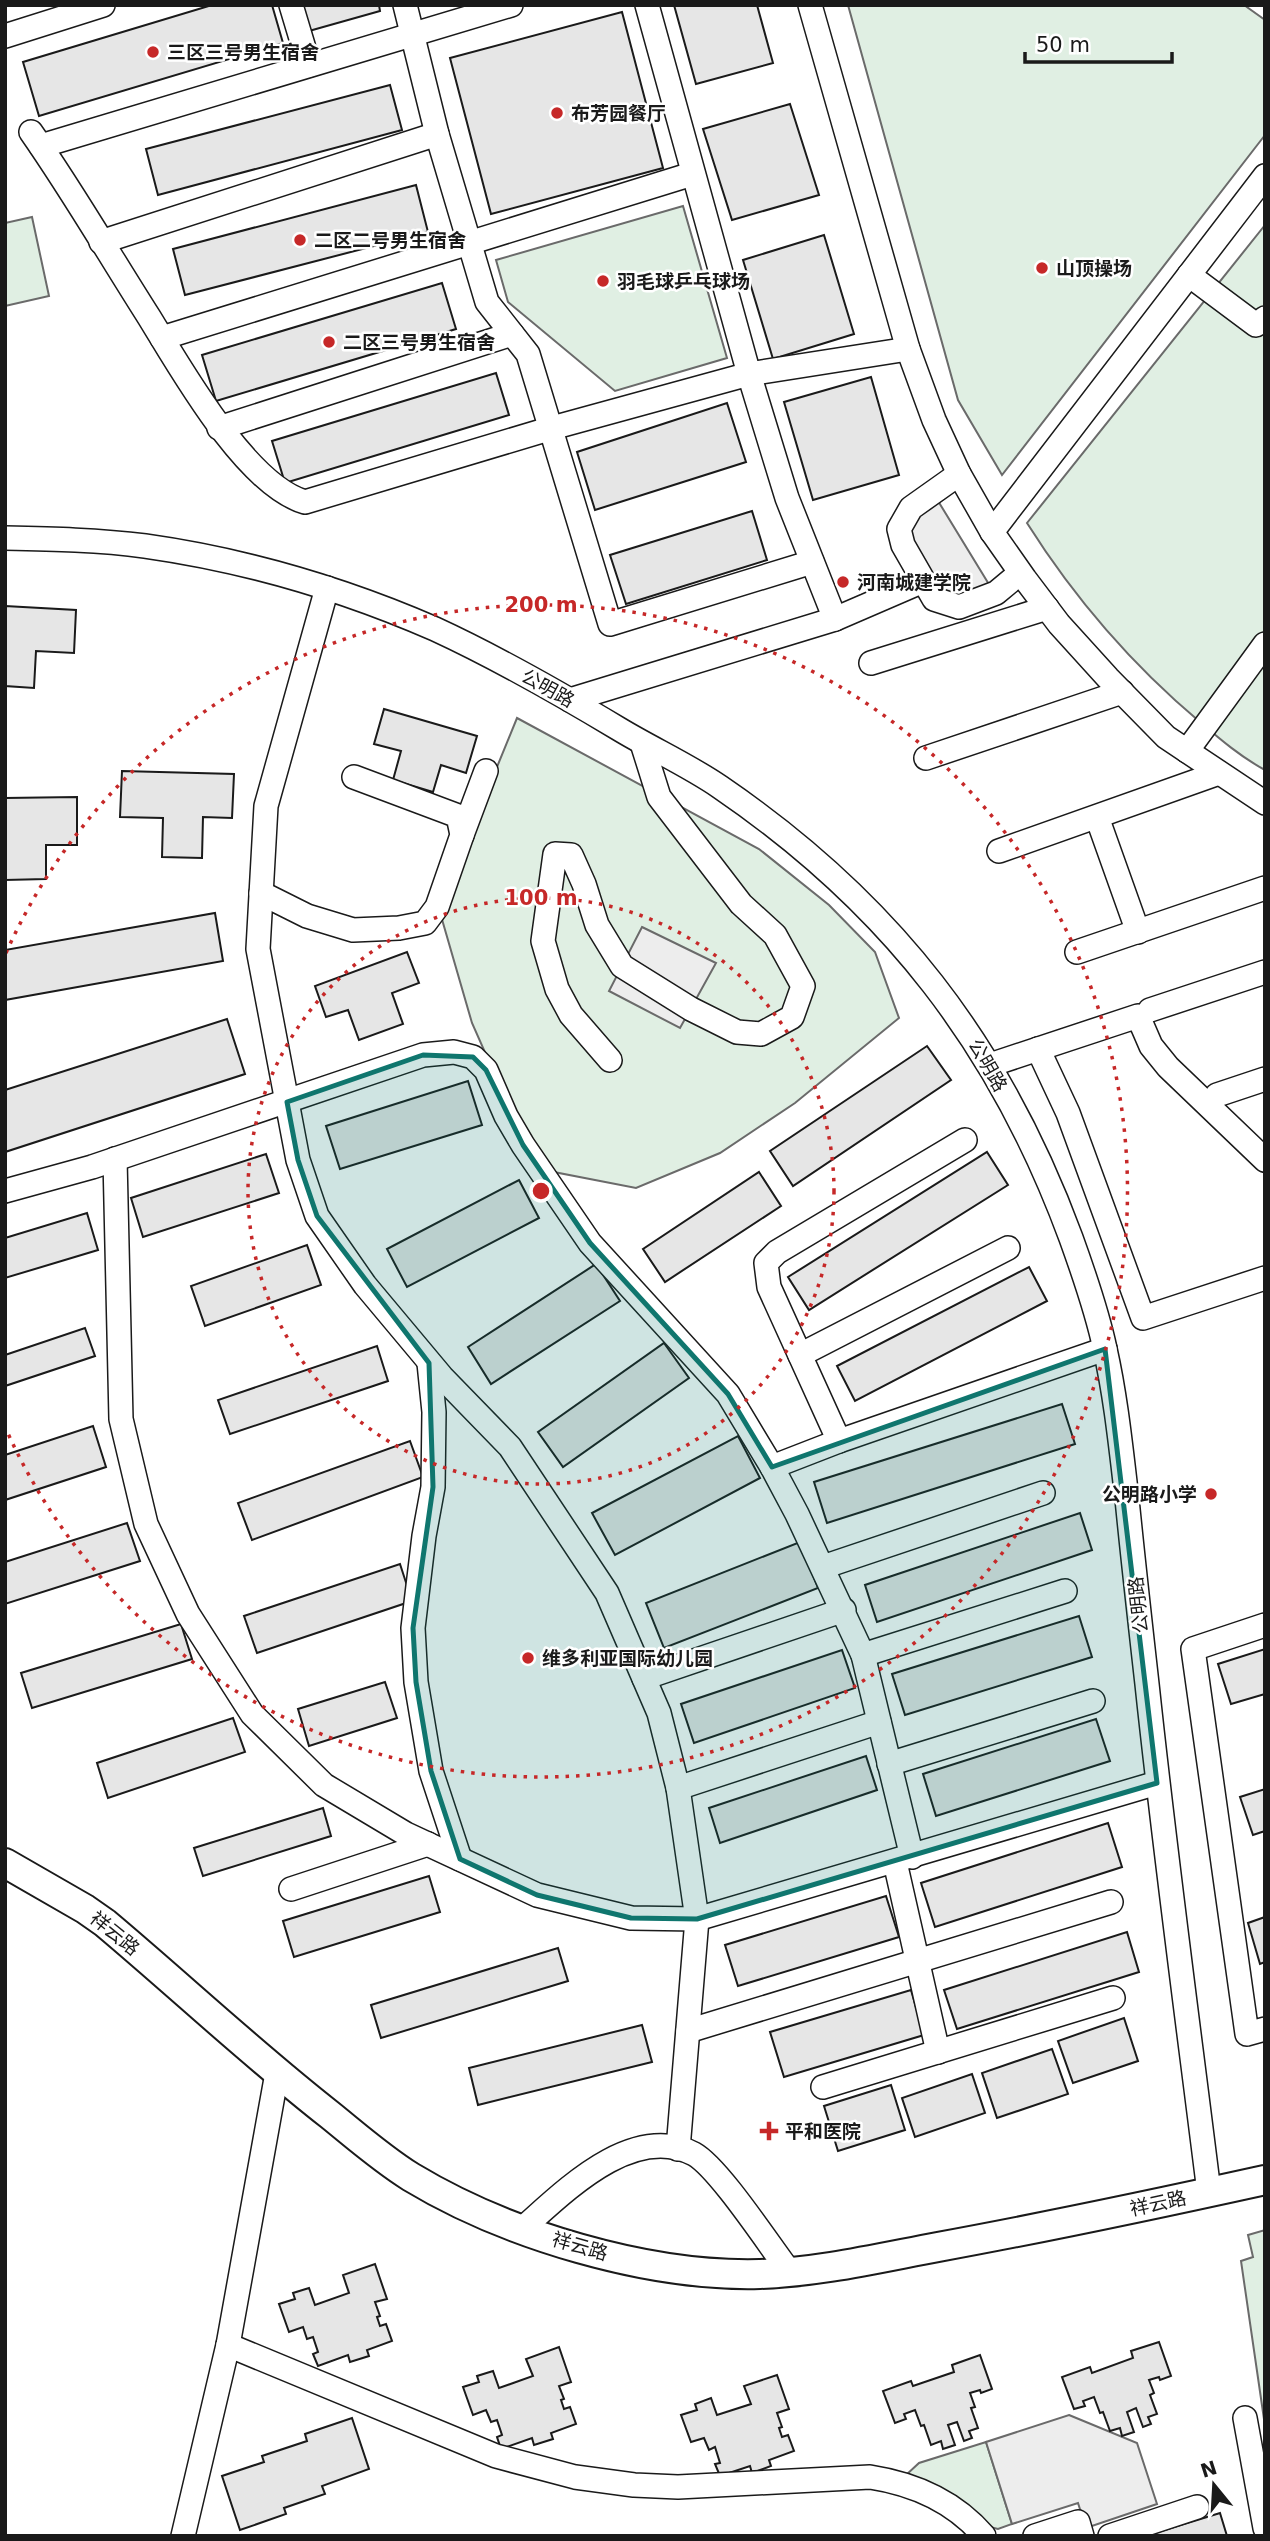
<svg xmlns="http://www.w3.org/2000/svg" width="1270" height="2541" font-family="'DejaVu Sans','Noto Sans SC',sans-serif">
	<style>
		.green { fill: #e0efe3; stroke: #6a6a6a; stroke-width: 2 }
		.parking { fill: #ededed; stroke: #6a6a6a; stroke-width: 2 }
		.building { fill: #e6e6e6; stroke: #1a1a1a; stroke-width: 2 }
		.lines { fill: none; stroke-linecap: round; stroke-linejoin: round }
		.minor-casing { stroke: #1a1a1a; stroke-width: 26 }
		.major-casing { stroke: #1a1a1a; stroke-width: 32 }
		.minor { stroke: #fff; stroke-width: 23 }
		.major { stroke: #fff; stroke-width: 28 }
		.marked { fill: #0f766e; fill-opacity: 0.2; stroke: #0f766e; stroke-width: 5; stroke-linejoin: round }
		.ring { fill: none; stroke: #c62828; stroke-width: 3.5; stroke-dasharray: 3.5 7 }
		.poi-dot { fill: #c62828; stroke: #fff; stroke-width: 2.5 }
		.labels { text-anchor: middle; stroke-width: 5; stroke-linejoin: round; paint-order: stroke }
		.poi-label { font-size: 19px; font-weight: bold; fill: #1a1a1a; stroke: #fff; text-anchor: start }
		.street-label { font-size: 19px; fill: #1a1a1a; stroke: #fff }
		.centre { fill: #c62828; stroke: #fff; stroke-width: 3.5 }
		.ring-label { font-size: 21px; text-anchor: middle; font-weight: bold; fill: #c62828; stroke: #fff; stroke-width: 5; stroke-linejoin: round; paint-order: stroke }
	</style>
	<rect width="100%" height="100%" fill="#fff"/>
	<g class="green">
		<polygon points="848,5 1244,5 1265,20 1265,135 1002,475 958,400"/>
		<polygon points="683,206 727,358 615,391 508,302 496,260"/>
		<polygon points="32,217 49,296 5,306 5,223"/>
		<path d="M1265 225V770C1241 757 1221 740 1200 722 1131 664 1075 599 1027 523Z"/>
		<polygon points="517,718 759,849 829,905 875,952 899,1018 795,1103 720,1153 636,1188 554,1172 506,1100 472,1023 439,909"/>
		<polygon points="1265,2230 1265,2426 1241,2261 1253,2257 1248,2235"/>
		<polygon points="986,2442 1012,2524 998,2529 990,2527 906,2475 919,2463"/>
	</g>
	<g class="parking">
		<polygon points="935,496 990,586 959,598 944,592 932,576 907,533 917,509"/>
		<polygon points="642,927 716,963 680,1028 609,991"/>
		<polygon points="1069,2415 1137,2443 1157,2504 1086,2528 1078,2503 1012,2524 986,2442"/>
	</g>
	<g class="building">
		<polygon points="212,5 272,5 283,43 39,116 23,62"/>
		<polygon points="301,5 379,5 380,11 309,31"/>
		<polygon points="674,5 757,5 773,63 696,84"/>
		<polygon points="622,12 663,168 491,214 450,58"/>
		<polygon points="390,85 402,130 158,195 146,149"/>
		<polygon points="790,104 819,195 732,220 703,129"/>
		<polygon points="416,185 428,232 185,295 173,249"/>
		<polygon points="824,235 854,334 773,359 743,260"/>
		<polygon points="442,283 456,329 216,401 202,355"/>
		<polygon points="496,373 509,415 285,483 272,441"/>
		<polygon points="871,377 899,475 813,500 784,402"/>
		<polygon points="727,403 746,462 595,510 577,452"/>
		<polygon points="752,511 767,560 626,604 610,555"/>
		<polygon points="5,606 76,610 74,653 36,651 34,688 5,686"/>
		<polygon points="384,709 477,736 466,773 441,765 433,792 393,780 401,751 374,744"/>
		<polygon points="122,771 234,774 232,818 203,817 202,858 162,857 163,818 120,817"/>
		<polygon points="77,797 77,845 46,845 46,879 5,880 5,798"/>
		<polygon points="215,913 223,961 5,1000 5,950"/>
		<polygon points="407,952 419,983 392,993 403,1024 359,1040 348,1010 326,1017 315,986"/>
		<polygon points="227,1019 245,1074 5,1152 5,1090"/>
		<polygon points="927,1046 951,1080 793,1186 770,1151"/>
		<polygon points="468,1081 482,1125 340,1169 326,1126"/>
		<polygon points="987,1152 1008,1185 809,1310 788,1277"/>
		<polygon points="266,1154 279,1193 143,1237 131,1198"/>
		<polygon points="759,1172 781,1206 665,1282 643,1249"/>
		<polygon points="519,1180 539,1218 407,1287 387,1249"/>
		<polygon points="87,1213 98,1250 5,1278 5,1238"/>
		<polygon points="307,1245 321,1285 205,1326 191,1286"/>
		<polygon points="596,1264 620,1301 491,1384 468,1347"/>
		<polygon points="1029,1267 1047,1301 855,1401 837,1366"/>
		<polygon points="85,1328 95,1356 5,1386 5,1355"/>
		<polygon points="664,1343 689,1378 563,1467 538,1432"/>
		<polygon points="377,1346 388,1381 230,1434 218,1400"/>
		<polygon points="1062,1404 1075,1444 827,1523 814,1482"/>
		<polygon points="93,1426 106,1467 5,1500 5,1455"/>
		<polygon points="738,1436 760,1478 615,1555 592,1513"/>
		<polygon points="410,1441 423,1477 252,1540 238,1503"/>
		<polygon points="1080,1513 1092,1550 877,1622 865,1585"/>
		<polygon points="127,1523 140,1561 5,1604 5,1562"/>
		<polygon points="800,1542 818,1588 664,1648 646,1603"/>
		<polygon points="400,1564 412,1601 257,1653 244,1616"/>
		<polygon points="1079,1616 1092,1657 905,1715 892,1674"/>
		<polygon points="181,1624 192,1659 32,1708 21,1673"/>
		<polygon points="1265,1649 1265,1694 1231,1704 1218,1664"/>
		<polygon points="842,1650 855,1688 694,1743 681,1704"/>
		<polygon points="385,1682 397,1718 309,1746 298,1709"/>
		<polygon points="233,1718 245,1752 108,1798 97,1763"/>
		<polygon points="1096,1719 1110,1761 936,1816 923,1774"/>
		<polygon points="866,1756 877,1790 720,1843 709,1808"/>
		<polygon points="1265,1789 1265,1831 1253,1835 1240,1797"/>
		<polygon points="323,1808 331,1836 203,1876 194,1848"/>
		<polygon points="1108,1823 1122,1867 935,1927 921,1883"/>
		<polygon points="429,1876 440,1912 294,1957 283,1921"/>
		<polygon points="886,1896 899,1937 738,1986 725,1945"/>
		<polygon points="1265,1917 1265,1962 1260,1964 1248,1923"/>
		<polygon points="1127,1932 1139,1972 957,2029 944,1990"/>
		<polygon points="558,1948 568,1981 381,2038 371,2005"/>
		<polygon points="911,1990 924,2035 784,2077 770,2032"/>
		<polygon points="1124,2018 1138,2061 1073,2083 1058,2041"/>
		<polygon points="642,2025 652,2062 478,2105 469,2068"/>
		<polygon points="1052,2049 1068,2094 997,2118 982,2073"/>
		<polygon points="972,2074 985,2113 915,2137 902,2098"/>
		<polygon points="891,2085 905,2130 838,2151 824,2106"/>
		<polygon points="375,2264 387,2299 375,2302 380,2316 377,2317 380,2326 386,2324 392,2341 367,2350 369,2356 350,2362 348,2355 318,2366 313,2354 318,2352 313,2337 307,2339 303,2327 289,2332 279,2304 295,2299 293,2293 309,2288 315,2305 349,2293 343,2275"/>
		<polygon points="1159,2342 1171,2376 1160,2380 1159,2377 1149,2380 1154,2393 1150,2395 1157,2414 1148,2417 1151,2424 1143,2427 1136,2408 1127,2412 1134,2432 1122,2436 1120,2428 1110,2431 1103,2412 1100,2413 1094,2397 1083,2401 1085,2406 1074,2409 1062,2377 1090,2367 1092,2373 1133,2358 1131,2351"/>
		<polygon points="559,2347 571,2382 559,2386 564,2399 561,2400 564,2409 570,2407 576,2424 551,2433 553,2439 534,2445 532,2438 501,2449 497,2437 502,2435 497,2420 491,2422 486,2410 473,2415 463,2387 479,2382 477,2376 493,2371 499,2388 533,2376 526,2359"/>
		<polygon points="980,2355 992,2389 981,2393 980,2390 970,2393 975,2407 971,2408 978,2428 969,2431 972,2438 964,2441 957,2422 948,2425 955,2445 943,2449 941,2441 931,2445 924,2425 921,2426 915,2410 904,2414 906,2419 895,2423 883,2391 911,2381 913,2386 954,2372 952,2365"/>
		<polygon points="777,2375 789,2409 777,2413 782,2427 779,2428 782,2437 788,2435 794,2451 769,2460 771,2466 752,2473 750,2466 720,2476 715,2464 720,2463 715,2447 709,2450 704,2438 691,2442 681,2415 697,2410 695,2404 711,2398 717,2415 751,2404 744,2386"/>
		<polygon points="352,2418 369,2469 322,2486 325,2494 284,2508 286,2514 240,2530 222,2476 264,2462 262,2456 307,2441 305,2434"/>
		<polygon points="1220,2513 1227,2536 1145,2536"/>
	</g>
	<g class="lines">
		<g class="minor-casing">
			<g id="minor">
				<polyline points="291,5 309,65"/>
				<polyline points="405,5 437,134 487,302 528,354 610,624 812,562"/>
				<polyline points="647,5 749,374 908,349"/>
				<polyline points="810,5 908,349 934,420 959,474 992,532 1025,579 1059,624 1108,678 1166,737 1265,803"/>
				<polyline points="5,36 103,5"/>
				<path d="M31 132C73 192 110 256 149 317 181 369 246 485 305 502L552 428 749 374 787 498 835 619"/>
				<polyline points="41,146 511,5"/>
				<polyline points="101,242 437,134"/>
				<polyline points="1189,275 1256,325 1265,318"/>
				<polyline points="162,338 692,174"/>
				<polyline points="219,428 512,334"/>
				<polyline points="959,474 911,508 899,529 903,545 934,599 959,607 996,593 1020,573"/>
				<polyline points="992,532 1265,176"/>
				<path d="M5 538C52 539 99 540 145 546 244 560 343 589 435 629 498 658 559 693 619 729 652 749 688 765 720 787 890 903 1000 1045 1071 1238 1084 1274 1097 1311 1105 1349 1116 1398 1121 1449 1127 1499 1133 1560 1140 1622 1147 1684 1165 1854 1188 2023 1209 2192"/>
				<polyline points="327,588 266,806 258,949 298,1160 317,1216 365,1285 442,1377 510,1447 607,1593 659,1713 678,1788 697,1919 678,2149"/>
				<polyline points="871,663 1047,608"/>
				<polyline points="570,700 835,619 923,581"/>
				<polyline points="1187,751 1265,644"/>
				<polyline points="926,758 1122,692"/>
				<polyline points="1097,817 1138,932"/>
				<polyline points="462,835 486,771"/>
				<polyline points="999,851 1219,773"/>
				<polyline points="261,893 307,916 353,930 399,928 425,923 437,907 462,835 458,816 354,777"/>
				<polyline points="1077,952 1265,888"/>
				<polyline points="1150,1010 1265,972"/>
				<polyline points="1038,1049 1068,1113 1143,1318 1265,1278"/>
				<polyline points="610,1060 571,1015 557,989 543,941 555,854 571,855 584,884 597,925 622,966 691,1009 737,1032 761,1034 792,1017 803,986 775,935 741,904 659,797 642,743"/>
				<polyline points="990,1065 1138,1016 1151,1046 1168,1067 1265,1160"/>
				<polyline points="1217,1095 1265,1079"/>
				<polyline points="115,1159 121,1419 146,1524 188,1614 252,1714 324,1785 406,1834 537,1895 631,1918 697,1919 1157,1783"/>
				<polyline points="5,1191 92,1167 423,1055 454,1052 473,1057 486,1070 506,1116 523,1145 590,1243 728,1394 772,1467 797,1514 863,1655 912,1857"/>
				<polyline points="800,1355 1008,1248"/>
				<polyline points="429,1363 434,1412 433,1487 424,1536 413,1628 416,1682 431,1771 460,1859"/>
				<polyline points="839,1441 769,1287 766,1263 777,1252 965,1140"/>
				<polyline points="772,1467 839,1441 1105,1349"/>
				<polyline points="823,1567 1043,1493"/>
				<polyline points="1265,1625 1193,1649 1247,2034 1265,2029"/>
				<polyline points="863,1655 1065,1591"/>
				<polyline points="644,1678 844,1610"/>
				<polyline points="889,1764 1093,1701"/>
				<polyline points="678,1788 879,1722"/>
				<polyline points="895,1862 938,2052"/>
				<polyline points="291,1889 428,1844"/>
				<polyline points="688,2031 1111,1902"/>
				<polyline points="823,2087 1113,1998"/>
				<path d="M522 2229C564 2192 632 2122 694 2154 719 2168 769 2245 789 2271"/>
				<path d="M228 2345 496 2456 575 2477 634 2485 678 2487 870 2477C915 2484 954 2501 984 2536"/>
				<polyline points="1245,2418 1265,2528"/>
				<polyline points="183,2536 228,2345 277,2073"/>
				<polyline points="1035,2536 1078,2522 1082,2536"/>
				<polyline points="1110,2536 1197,2507"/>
			</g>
		</g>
		<g class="major-casing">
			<path id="major" d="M5 1863 85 1909 105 1923C180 1986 252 2054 330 2115 356 2136 382 2159 411 2177 507 2235 648 2277 760 2274 820 2272 879 2258 938 2247 1047 2227 1156 2204 1265 2180"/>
		</g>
		<use href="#minor" class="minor"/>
		<use href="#major" class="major"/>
	</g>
	<path class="marked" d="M423 1055 473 1057 486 1070 523 1145 590 1243 728 1394 772 1467 1105 1349 1157 1783 697 1919 631 1918 537 1895 460 1859 431 1771 416 1682 413 1628 433 1487 429 1363 317 1216 298 1160 287 1102Z"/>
	<g class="ring">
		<circle cx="541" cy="1191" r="293"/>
		<path d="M6 953A586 586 0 1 1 6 1429"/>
	</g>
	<g class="poi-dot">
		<circle cx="153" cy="52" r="7"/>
		<circle cx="557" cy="113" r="7"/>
		<circle cx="300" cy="240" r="7"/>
		<circle cx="1042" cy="268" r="7"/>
		<circle cx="603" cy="281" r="7"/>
		<circle cx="329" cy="342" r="7"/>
		<circle cx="843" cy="582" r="7"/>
		<circle cx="1211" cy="1494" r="7"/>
		<circle cx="528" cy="1658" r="7"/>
		<path d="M765.5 2120.5h7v7h7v7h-7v7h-7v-7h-7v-7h7z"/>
	</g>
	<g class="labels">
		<g class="poi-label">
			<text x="167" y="59">三区三号男生宿舍</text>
			<text x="571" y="120">布芳园餐厅</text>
			<text x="314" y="247">二区二号男生宿舍</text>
			<text x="1056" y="275">山顶操场</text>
			<text x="617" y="288">羽毛球乒乓球场</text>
			<text x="343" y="349">二区三号男生宿舍</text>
			<text x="857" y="589">河南城建学院</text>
			<text x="1197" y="1501" text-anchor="end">公明路小学</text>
			<text x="542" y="1665">维多利亚国际幼儿园</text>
			<text x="785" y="2138">平和医院</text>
		</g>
		<g class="street-label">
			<text transform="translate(548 688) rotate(29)" y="7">公明路</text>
			<text transform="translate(988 1065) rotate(60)" y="7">公明路</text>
			<text transform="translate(1138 1605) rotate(-96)" y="7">公明路</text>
			<text transform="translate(115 1933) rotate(39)" y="7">祥云路</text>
			<text transform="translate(1158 2203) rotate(-12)" y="7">祥云路</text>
			<text transform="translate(580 2246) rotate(16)" y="7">祥云路</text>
		</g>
	</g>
	<circle cx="541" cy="1191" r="10" class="centre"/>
	<g class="ring-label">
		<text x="541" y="612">200 m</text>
		<text x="541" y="905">100 m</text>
	</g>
	<rect width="1270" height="2541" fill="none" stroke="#1a1a1a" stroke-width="14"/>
	<g transform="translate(1214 2485) rotate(342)" stroke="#ffffff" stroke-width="5" paint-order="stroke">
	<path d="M0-5L12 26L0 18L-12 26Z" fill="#1a1a1a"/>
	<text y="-10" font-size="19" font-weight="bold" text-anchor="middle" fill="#1a1a1a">N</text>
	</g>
	<path d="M1025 52v10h147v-10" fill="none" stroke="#1a1a1a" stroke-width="3.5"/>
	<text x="1036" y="52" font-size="21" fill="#1a1a1a" stroke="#ffffff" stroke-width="5" paint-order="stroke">50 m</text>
</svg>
